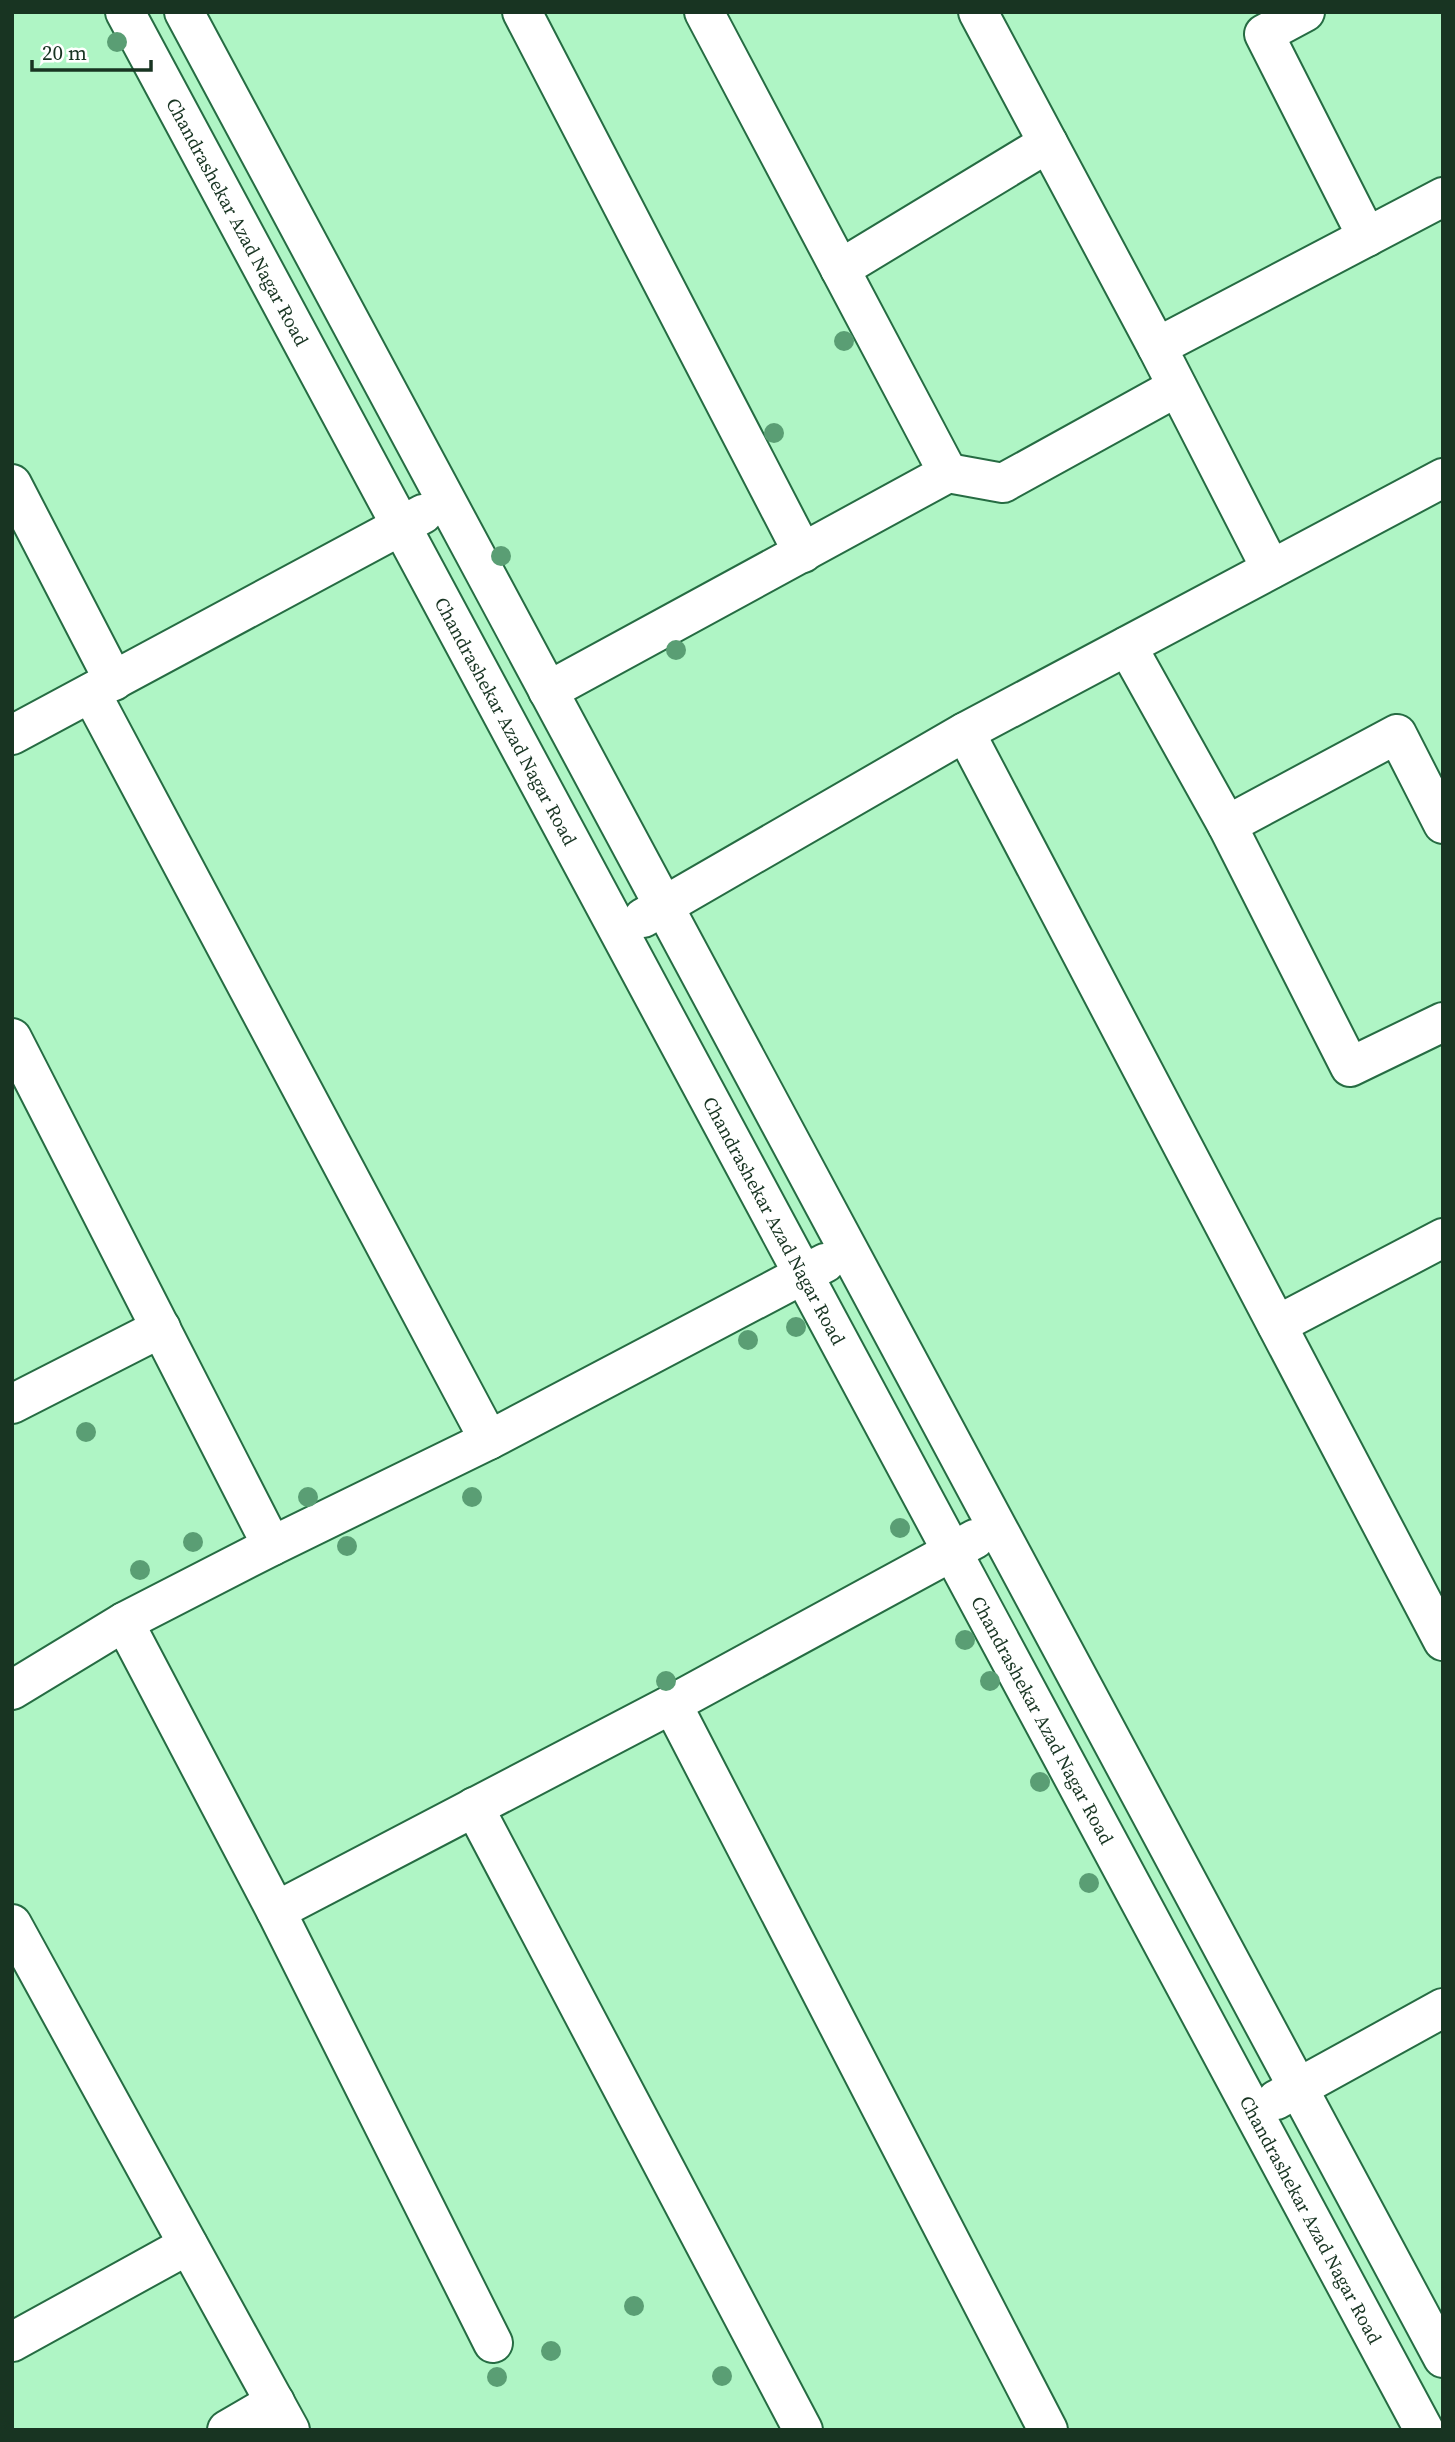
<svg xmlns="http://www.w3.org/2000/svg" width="1455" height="2442" font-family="'Source Serif 4',serif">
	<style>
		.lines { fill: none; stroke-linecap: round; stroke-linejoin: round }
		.minor-casing { stroke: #266c43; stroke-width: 42 }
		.minor { stroke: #fff; stroke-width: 38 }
		.tree { fill: #5a9e74 }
		.labels { text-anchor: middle; stroke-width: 7; stroke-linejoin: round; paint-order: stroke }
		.street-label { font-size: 19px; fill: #183422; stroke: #fff }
	</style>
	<rect width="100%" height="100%" fill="#aff5c5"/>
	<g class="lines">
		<g class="minor-casing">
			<g id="minor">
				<path id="s1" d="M125 12 1424 2430"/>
				<polyline points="184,12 1443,2358"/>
				<polyline points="522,12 803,553"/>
				<polyline points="978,12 1157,347"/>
				<polyline points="1305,12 1264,34 1367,237"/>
				<polyline points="840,269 1048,143"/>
				<polyline points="948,473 1003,483 1177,387"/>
				<polyline points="12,484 114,681"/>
				<polyline points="1271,569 1157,347 1443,197"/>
				<polyline points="1127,646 1227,825 1397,734 1443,824"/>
				<polyline points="548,691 948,473 704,12"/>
				<polyline points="91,693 489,1440"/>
				<polyline points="965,732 1443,1641"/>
				<polyline points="12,735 423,514"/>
				<polyline points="1227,825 1350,1067 1443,1022"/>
				<polyline points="643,918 965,732 1443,478"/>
				<polyline points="12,1038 272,1546"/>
				<polyline points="1277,1325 1443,1238"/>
				<polyline points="12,1404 161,1328"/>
				<polyline points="124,1622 276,1911 493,2343"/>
				<polyline points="12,1690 124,1622 272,1546 489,1440 825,1263"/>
				<polyline points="672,1704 1048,2430"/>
				<polyline points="474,1807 803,2430"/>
				<polyline points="276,1911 672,1704 975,1539"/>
				<polyline points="12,1924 290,2430"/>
				<polyline points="1276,2100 1443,2008"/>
				<polyline points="12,2342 188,2245"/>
				<polyline points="227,2430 275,2402"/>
			</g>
		</g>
		<use href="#minor" class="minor"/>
	</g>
	<g class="tree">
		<circle cx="117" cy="42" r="10"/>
		<circle cx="844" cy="341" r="10"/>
		<circle cx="774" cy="433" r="10"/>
		<circle cx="501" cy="556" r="10"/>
		<circle cx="676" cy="650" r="10"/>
		<circle cx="796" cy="1327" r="10"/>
		<circle cx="748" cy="1340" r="10"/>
		<circle cx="86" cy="1432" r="10"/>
		<circle cx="308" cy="1497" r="10"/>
		<circle cx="472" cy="1497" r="10"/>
		<circle cx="900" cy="1528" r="10"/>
		<circle cx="193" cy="1542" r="10"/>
		<circle cx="347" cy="1546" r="10"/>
		<circle cx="140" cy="1570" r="10"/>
		<circle cx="965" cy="1640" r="10"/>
		<circle cx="666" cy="1681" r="10"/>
		<circle cx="990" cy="1681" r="10"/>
		<circle cx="1040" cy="1782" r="10"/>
		<circle cx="1089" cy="1883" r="10"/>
		<circle cx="634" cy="2306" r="10"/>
		<circle cx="551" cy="2351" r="10"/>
		<circle cx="722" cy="2376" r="10"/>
		<circle cx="497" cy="2377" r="10"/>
	</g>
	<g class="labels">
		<g class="street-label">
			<text dy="7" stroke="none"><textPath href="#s1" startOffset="238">Chandrashekar Azad Nagar Road</textPath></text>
			<text dy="7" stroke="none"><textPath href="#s1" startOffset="805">Chandrashekar Azad Nagar Road</textPath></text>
			<text dy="7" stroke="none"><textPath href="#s1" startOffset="1372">Chandrashekar Azad Nagar Road</textPath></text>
			<text dy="7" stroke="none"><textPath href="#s1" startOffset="1939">Chandrashekar Azad Nagar Road</textPath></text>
			<text dy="7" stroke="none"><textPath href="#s1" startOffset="2506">Chandrashekar Azad Nagar Road</textPath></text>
		</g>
	</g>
	<rect width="1455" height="2442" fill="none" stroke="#183422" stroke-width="28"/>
	<path d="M32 60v10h119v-10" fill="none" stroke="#183422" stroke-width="3.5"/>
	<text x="42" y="60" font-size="21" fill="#183422" stroke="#ffffff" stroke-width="5" paint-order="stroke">20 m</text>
</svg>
